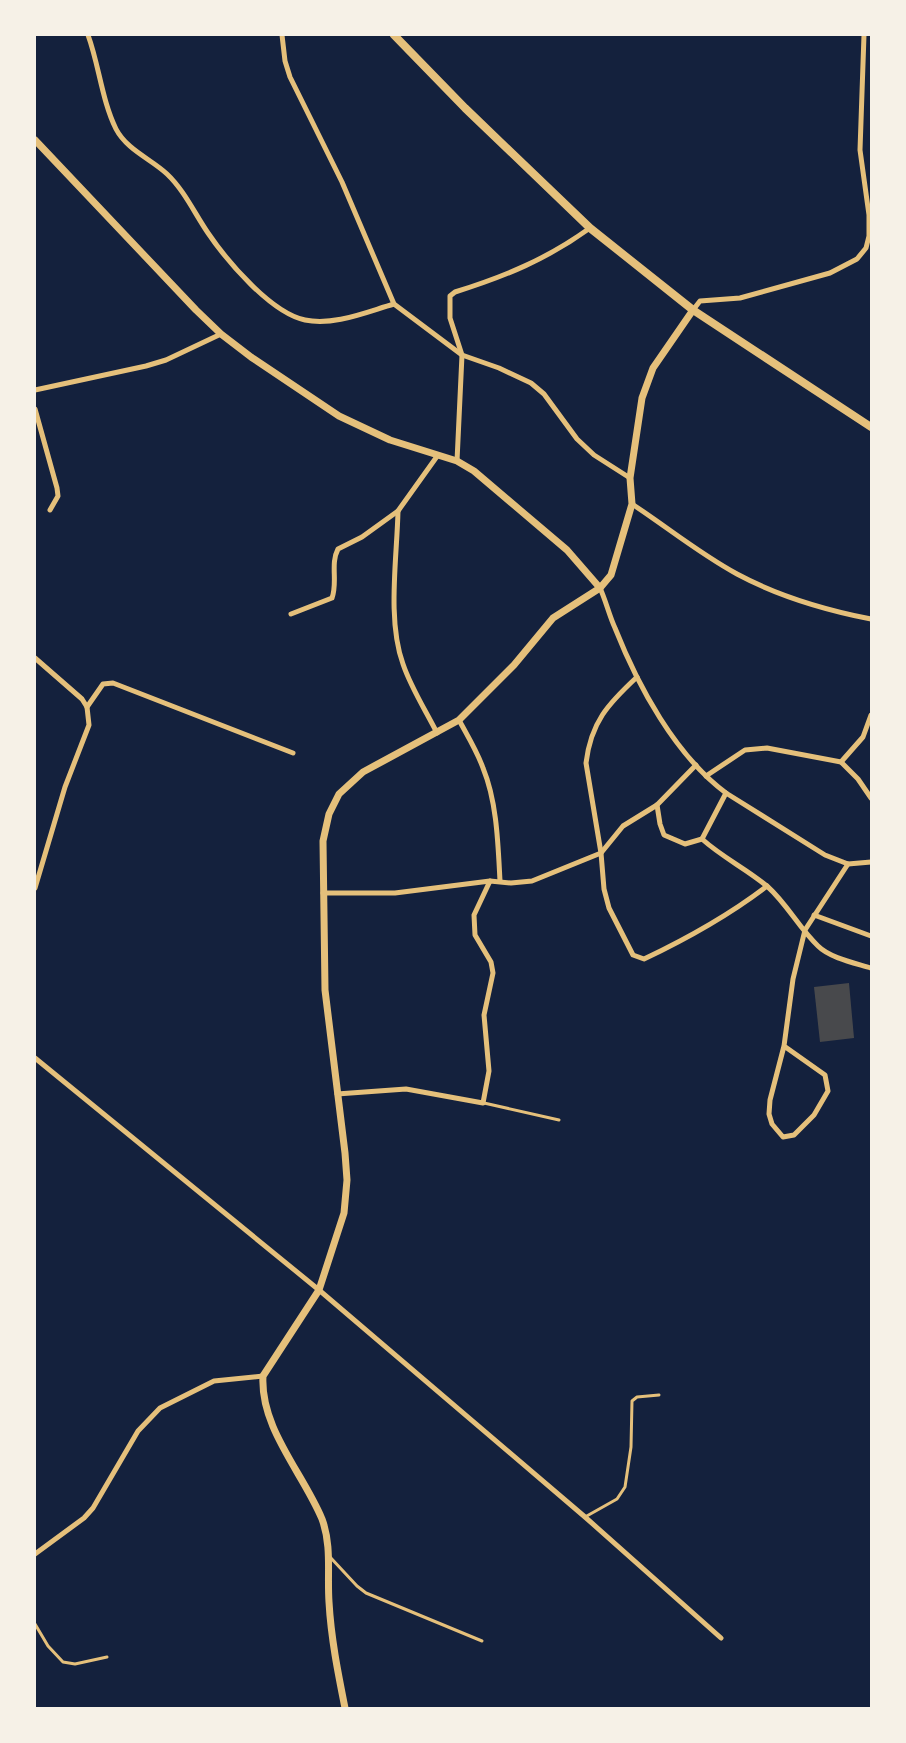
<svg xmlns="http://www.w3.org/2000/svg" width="906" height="1743" font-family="Roboto,sans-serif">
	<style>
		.building { fill: #48494c }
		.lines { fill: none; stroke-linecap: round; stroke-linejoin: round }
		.service { stroke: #e5c07b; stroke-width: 3 }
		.minor { stroke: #e5c07b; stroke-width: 5 }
		.tertiary { stroke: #e5c07b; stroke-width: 7 }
		.secondary { stroke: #e5c07b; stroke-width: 8 }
	</style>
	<rect width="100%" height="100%" fill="#14213d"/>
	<polygon class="building" points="849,983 854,1038 820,1042 814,987"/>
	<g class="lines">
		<g class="service">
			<polyline points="484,1103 559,1120"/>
			<polyline points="585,1517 617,1499 625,1487 631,1447 632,1401 637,1397 659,1395"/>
			<polyline points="330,1557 357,1586 366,1593 482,1641"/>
			<polyline points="35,1624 48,1646 63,1662 75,1664 107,1657"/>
		</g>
		<g class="minor">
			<path d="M88 35C99 65 102 101 116 129 127 150 151 159 167 174 184 190 195 214 208 233 227 261 271 313 305 320 334 326 366 312 394 304"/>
			<polyline points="282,35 285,61 290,77 342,182 394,304 462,355 499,368 531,383 544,394 577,439 594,455 630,478"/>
			<polyline points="693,310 700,301 740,298 830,273 857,259 866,248 869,236 869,215 860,150 864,35"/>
			<polyline points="35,390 146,366 166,360 221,334"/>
			<polyline points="35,409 57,488 58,496 50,510"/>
			<path d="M457 461 462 355 450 318V296L455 292C506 276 547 259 590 228"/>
			<path d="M632 504C667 527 700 554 737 574 778 596 825 610 871 619"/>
			<path d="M398 511C397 558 387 620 403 664 411 688 426 711 437 733"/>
			<path d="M600 588C606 601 609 615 615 628 638 686 675 755 726 793L702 839C723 858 747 869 768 887 787 904 799 928 818 946 830 958 855 963 871 968"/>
			<path d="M291 614 332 598C338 582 330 564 338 549L362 537 398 511 438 455"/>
			<polyline points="35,658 82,699 87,707 89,725 65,787 35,888"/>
			<path d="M637 677C608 704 591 722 586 763L601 853 604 889 609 908 633 955 644 959C688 938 728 916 767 886"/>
			<polyline points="87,707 103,684 113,683 293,753"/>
			<path d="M459 720C467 735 477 751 483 768 497 802 498 844 500 881"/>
			<polyline points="841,762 863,737 871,715"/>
			<polyline points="706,776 745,750 767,748 841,762 858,779 871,798"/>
			<polyline points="726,793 825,855 848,864 871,862"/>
			<polyline points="657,805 660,824 664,835 685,844 702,839"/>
			<polyline points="323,893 395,893 490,881 511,883 532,881 601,853 623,826 657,805 696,765"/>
			<polyline points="814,915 871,936"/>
			<polyline points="784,1046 825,1075 828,1091 814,1115 794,1135 783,1137 772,1124 769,1114 770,1100 784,1046 793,979 805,930 848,864"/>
			<polyline points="35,1058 319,1290 585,1517 721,1638"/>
			<polyline points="337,1094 406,1089 483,1103 489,1071 484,1015 493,973 491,962 475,935 474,915 490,881"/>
			<polyline points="35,1554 84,1518 93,1508 138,1431 160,1408 214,1381 263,1376"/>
		</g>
		<g class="tertiary">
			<polyline points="35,140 196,310 221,334 251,357 339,416 390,440 457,461 474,471 567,550 600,588"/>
			<path d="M345 1708C338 1673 331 1638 329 1602 327 1574 332 1546 322 1519 303 1473 260 1428 263 1376L319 1290 344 1213 347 1180 345 1153 325 990 323 841 329 814 339 794 363 772 459 720 514 665 553 618 600 588 611 575 632 504 630 478 642 398 653 368 693 310"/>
		</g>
		<polyline class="secondary" points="394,35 465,108 590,228 693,310 871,427"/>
	</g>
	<rect width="906" height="1743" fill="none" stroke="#f6f1e7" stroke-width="72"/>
</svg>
